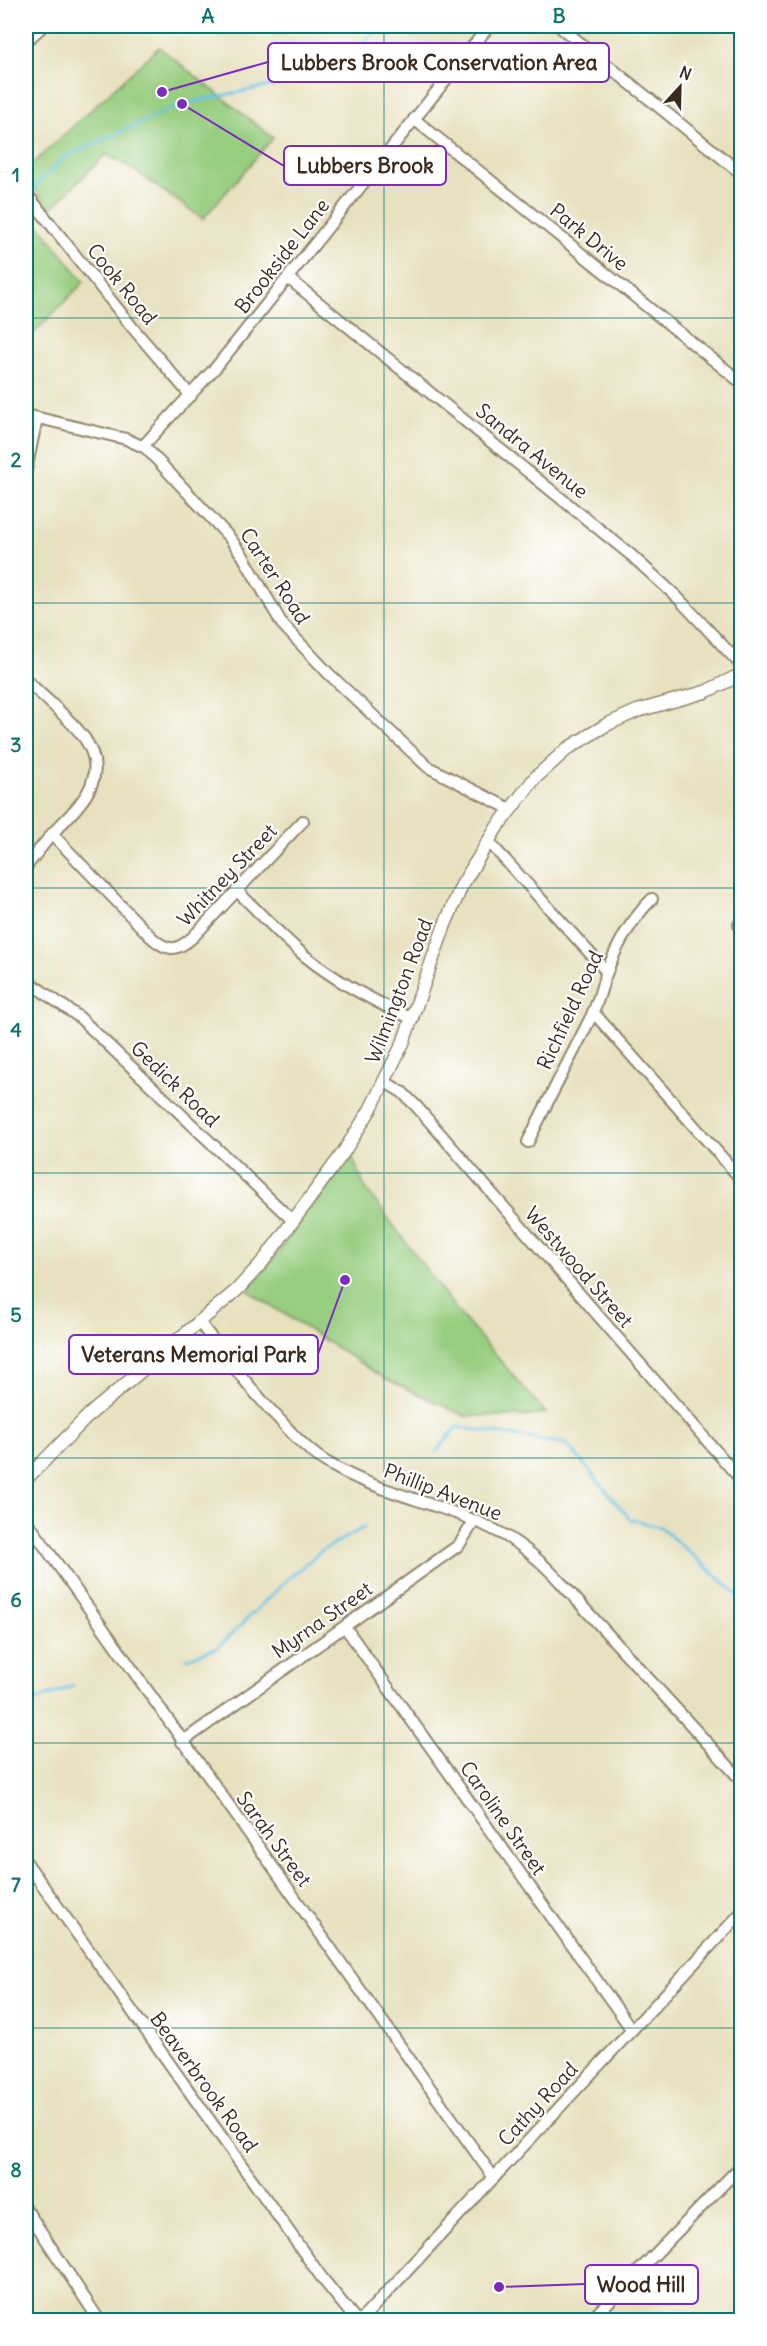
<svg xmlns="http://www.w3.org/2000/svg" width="767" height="2346" font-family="Delius,sans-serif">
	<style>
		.green { fill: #98ce80; stroke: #6a7c4f; stroke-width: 1.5 }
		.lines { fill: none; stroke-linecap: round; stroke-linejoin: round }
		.stream { stroke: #69c3e6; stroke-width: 3 }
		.minor-casing { stroke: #92866e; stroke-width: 14 }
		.major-casing { stroke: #92866e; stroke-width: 15 }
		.minor { stroke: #fff; stroke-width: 10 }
		.major { stroke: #fff; stroke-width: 12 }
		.grid { fill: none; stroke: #0f766e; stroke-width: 1.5; stroke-opacity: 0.55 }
		.labels { text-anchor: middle; stroke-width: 4.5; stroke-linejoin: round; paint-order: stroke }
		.street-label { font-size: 20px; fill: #3b2a1e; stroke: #fff }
		.leader { fill: none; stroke: #7b2cbf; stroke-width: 2 }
		.callout-dot { fill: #7b2cbf; stroke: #fff; stroke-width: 2 }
		.callout { fill: #fff; stroke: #7b2cbf; stroke-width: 2 }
		.callout-label { font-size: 21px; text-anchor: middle; font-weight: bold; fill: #3b2a1e }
		.neatline { fill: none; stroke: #0f766e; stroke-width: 2 }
		.grid-label { font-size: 20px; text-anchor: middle; font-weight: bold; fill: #0f766e }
	</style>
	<rect width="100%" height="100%" fill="#fff"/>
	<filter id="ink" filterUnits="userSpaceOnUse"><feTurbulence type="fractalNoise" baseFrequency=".0167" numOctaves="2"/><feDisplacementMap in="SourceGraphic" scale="12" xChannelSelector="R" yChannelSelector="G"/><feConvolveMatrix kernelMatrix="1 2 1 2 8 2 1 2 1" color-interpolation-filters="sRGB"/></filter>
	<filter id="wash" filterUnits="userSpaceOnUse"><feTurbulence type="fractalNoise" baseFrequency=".008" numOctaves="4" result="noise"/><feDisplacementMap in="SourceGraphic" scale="24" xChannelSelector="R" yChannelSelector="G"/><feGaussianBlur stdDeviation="1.35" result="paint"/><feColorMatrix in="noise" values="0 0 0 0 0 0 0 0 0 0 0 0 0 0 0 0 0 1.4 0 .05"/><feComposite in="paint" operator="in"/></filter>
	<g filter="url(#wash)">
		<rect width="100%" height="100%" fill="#e8e1bf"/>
		<g class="green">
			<polygon points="159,47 273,138 203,219 131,168 106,154 50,210 26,176 26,170"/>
			<polygon points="26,209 84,282 26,341"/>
			<polygon points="351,1153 364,1186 458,1312 546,1413 529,1416 465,1416 384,1378 248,1291 295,1230 349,1154"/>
		</g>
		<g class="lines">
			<g class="stream">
				<polyline points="31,190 66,156 182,104 327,74 382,26"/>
				<polyline points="436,1452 457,1427 567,1444 630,1519 660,1527 742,1598"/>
				<polyline points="187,1658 217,1648 289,1578 321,1551 365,1527"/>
				<polyline points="26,1708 37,1700 73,1686"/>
			</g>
		</g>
	</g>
	<g filter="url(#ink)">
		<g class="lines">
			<g class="minor-casing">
				<g id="minor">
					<polyline points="559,26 742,174"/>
					<polyline points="26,41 43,26"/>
					<polyline points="414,119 742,383"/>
					<polyline points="26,193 132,327 191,396"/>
					<polyline points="288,278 631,555 677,597 742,666"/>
					<polyline points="26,415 126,439 146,448 229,537 243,556 282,624 329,674 428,767 510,809"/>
					<polyline points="143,446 217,366 489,26"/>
					<polyline points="26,470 37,418"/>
					<path d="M26 680C43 697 72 720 85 739 112 780 77 807 52 834 43 845 34 856 26 867"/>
					<path d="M52 834 151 937C168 952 176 952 193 937L303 821"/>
					<polyline points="488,841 607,972"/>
					<path d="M238 892C260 913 281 936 305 956 337 982 375 1002 413 1019"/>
					<polyline points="739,925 742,922"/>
					<polyline points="26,980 79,1017 293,1221"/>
					<polyline points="593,1012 742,1180"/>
					<polyline points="385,1082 402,1092 417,1107 742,1481"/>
					<path d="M528 1142C548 1100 570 1059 591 1017 598 1003 601 988 606 974 616 947 632 919 652 899"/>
					<path d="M200 1323C225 1356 250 1389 279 1419 293 1435 308 1451 326 1462 381 1496 448 1503 504 1535 527 1548 545 1565 563 1585L742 1781"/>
					<polyline points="26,1520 494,2178"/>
					<polyline points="345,1627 632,2030"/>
					<polyline points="182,1742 459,1545 475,1520"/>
					<polyline points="26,1862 322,2278 356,2320"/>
					<polyline points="26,2209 99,2320"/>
					<polyline points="361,2320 742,1912"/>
					<polyline points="591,2320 742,2165"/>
				</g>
			</g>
			<g class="major-casing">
				<polyline id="major" points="26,1479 90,1414 237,1290 265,1259 343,1153 370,1110 403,1043 444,927 462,885 497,827 535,778 567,749 606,725 637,711 705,692 742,674"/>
			</g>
			<use href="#minor" class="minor"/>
			<use href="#major" class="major"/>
		</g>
	</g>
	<path class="grid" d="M384 26V2320M26 318H742M26 603H742M26 888H742M26 1173H742M26 1458H742M26 1743H742M26 2028H742"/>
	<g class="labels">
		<g class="street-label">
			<text transform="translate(589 237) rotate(39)" y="7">Park Drive</text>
			<text transform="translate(282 256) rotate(-52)" y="7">Brookside Lane</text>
			<text transform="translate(122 284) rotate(51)" y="7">Cook Road</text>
			<text transform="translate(532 451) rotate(39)" y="7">Sandra Avenue</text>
			<text transform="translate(275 576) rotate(57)" y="7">Carter Road</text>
			<text transform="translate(227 875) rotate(-46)" y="7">Whitney Street</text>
			<text transform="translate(399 991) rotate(-69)" y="7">Wilmington Road</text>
			<text transform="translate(570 1010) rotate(-65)" y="7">Richfield Road</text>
			<text transform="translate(175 1084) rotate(44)" y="7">Gedick Road</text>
			<text transform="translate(579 1267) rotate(49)" y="7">Westwood Street</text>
			<text transform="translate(443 1492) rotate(21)" y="7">Phillip Avenue</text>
			<text transform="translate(322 1620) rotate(-35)" y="7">Myrna Street</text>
			<text transform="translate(503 1818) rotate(55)" y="7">Caroline Street</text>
			<text transform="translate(274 1839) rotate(54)" y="7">Sarah Street</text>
			<text transform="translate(204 2082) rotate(54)" y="7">Beaverbrook Road</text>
			<text transform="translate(538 2104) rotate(-47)" y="7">Cathy Road</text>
		</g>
	</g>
	<path class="leader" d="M162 92L268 62M182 104L284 166M345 1280L318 1354M499 2287L585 2284"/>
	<g class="callout-dot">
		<circle cx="162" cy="92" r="6"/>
		<circle cx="182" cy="104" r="6"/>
		<circle cx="345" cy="1280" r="6"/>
		<circle cx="499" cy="2287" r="6"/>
	</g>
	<g class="callout">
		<rect x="268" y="43" width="341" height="39" rx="6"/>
		<rect x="284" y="146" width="162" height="39" rx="6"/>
		<rect x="69" y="1335" width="249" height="39" rx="6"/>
		<rect x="585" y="2265" width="113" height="39" rx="6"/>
	</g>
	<g class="callout-label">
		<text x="439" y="70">Lubbers Brook Conservation Area</text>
		<text x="365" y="173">Lubbers Brook</text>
		<text x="194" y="1362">Veterans Memorial Park</text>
		<text x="641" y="2292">Wood Hill</text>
	</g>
	<rect width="767" height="2346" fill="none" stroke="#fff" stroke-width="66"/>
	<g transform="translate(680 87) rotate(22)" stroke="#ffffff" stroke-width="4.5" paint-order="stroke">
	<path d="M0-4.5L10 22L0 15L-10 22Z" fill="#3b2a1e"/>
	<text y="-9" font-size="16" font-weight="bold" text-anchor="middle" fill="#3b2a1e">N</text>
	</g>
	<rect x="33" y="33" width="701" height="2280" class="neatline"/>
	<g class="grid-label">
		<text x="208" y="23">A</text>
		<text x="559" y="23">B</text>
		<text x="16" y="182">1</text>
		<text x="16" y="467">2</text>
		<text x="16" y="752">3</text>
		<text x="16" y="1037">4</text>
		<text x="16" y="1322">5</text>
		<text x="16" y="1607">6</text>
		<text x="16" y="1892">7</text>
		<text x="16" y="2177">8</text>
	</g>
</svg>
